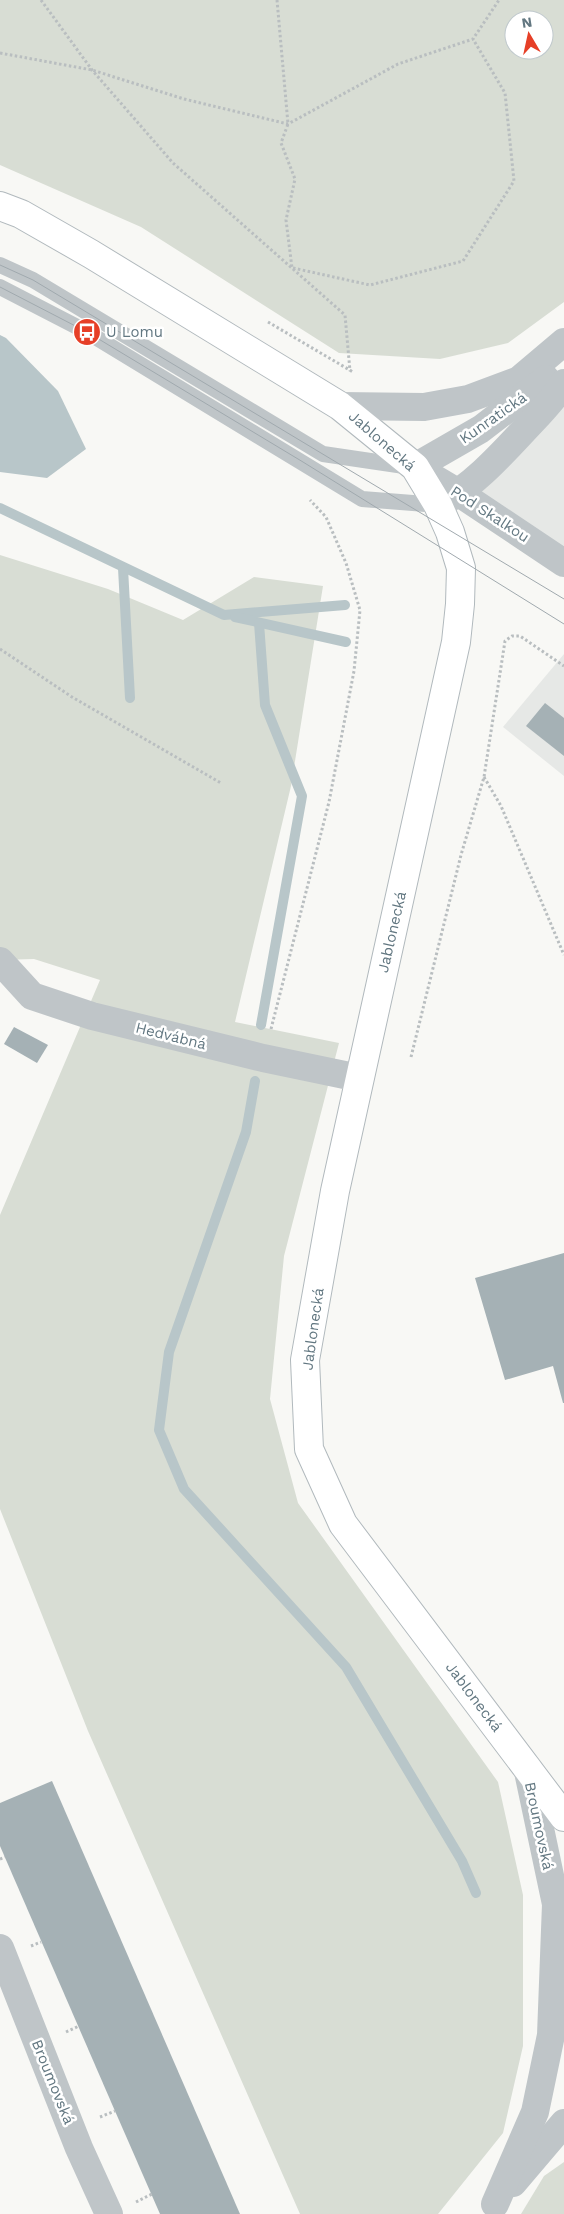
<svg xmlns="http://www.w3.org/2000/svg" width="564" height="2214" font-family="'Work Sans',sans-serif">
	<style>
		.built { fill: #e6e8e6 }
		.green { fill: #d8ddd4; fill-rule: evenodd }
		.water { fill: #b8c6c9 }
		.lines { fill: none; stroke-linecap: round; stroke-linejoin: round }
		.stream { stroke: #b8c6c9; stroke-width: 10 }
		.building { fill: #a5b1b5 }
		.secondary-casing { stroke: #b1b9bd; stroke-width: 30 }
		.path { stroke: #b9bec0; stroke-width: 3; stroke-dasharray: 2.5 2.5; stroke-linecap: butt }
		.service { stroke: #bfc5c8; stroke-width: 16 }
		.minor { stroke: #bfc5c8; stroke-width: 28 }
		.tertiary { stroke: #bfc5c8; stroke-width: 28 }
		.secondary { stroke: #fff; stroke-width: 28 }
		.tram { stroke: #a0a9ae; stroke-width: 1 }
		.labels { text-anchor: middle; stroke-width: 5; stroke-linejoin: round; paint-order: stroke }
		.poi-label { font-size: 15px; fill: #627781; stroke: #fff; text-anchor: start }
		.street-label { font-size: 15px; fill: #627781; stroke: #fff }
	</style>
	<rect width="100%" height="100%" fill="#f8f8f5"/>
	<g class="built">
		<polygon points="564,383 564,563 459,493"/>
		<polygon points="564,654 564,776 503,727"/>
	</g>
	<g class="green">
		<path d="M0 0H564V302L508 343 440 359 339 353 141 227 0 165ZM514 20H544V50H514Z"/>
		<polygon points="0,555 108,589 183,620 254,577 323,586 291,786 235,1022 339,1043 284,1256 270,1399 298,1503 498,1782 523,1895 523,2046 503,2133 438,2214 300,2214 88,1731 0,1509 0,1215 100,980 34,959 0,960"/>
		<polygon points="564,2162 564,2214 521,2214 544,2176"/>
	</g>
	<polygon class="water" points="0,335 6,338 58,391 86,449 47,478 0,472"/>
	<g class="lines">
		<g class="stream">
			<polyline points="0,508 224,615 345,605"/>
			<polyline points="123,568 130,698"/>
			<polyline points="235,617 346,642"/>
			<polyline points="259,623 265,705 302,796 261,1025"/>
			<polyline points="255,1081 246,1132 169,1352 159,1430 184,1489 346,1667 462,1861 476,1893"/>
		</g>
	</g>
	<g class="building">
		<polygon points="545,703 564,718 564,756 526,726"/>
		<polygon points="14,1027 48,1045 37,1063 4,1044"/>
		<polygon points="564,1253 564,1403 563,1403 553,1366 505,1380 475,1278"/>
		<polygon points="52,1781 240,2214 160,2214 115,2111 0,1846 0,1803"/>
	</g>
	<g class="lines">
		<g class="secondary-casing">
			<polyline id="secondary" points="0,206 21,214 91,254 340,406 415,467 438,505 450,532 461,568 460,604 456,642 335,1191 305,1360 309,1449 343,1524 564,1817"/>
		</g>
		<g class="path">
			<polyline points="41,0 92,70 173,163 345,315 350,371"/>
			<polyline points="277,0 288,124 281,143 295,179 286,220 292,268"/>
			<polyline points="0,53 92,70 184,99 288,124 398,64 473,39 499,0"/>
			<polyline points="293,268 370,285 463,261 514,181 505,93 473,39"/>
			<polyline points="268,322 353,372"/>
			<polyline points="0,649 72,697 221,783"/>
			<polyline points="484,777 501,806 564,955"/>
			<polyline points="271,1029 329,802 354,671 360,610 346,563 326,517 310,500"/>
			<polyline points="411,1057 461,855 484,777 505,641 512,636 520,636 564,666"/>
			<polyline points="0,1859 5,1857"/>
			<polyline points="31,1946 41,1942"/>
			<polyline points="66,2032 79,2026"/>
			<polyline points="100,2117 115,2111"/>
			<polyline points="136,2202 152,2194"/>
		</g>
		<g class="service">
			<polyline points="0,265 33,280 323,454 411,467"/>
			<polyline points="0,287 87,332 362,499 438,505"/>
		</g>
		<g class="minor">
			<polyline points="415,467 459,493 564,563"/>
			<polyline points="0,961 32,996 92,1016 263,1058 359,1078"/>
			<polyline points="0,1948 79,2148 109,2214"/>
		</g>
		<g class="tertiary">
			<polyline points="340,406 424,407 468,399 519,380 564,342"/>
			<polyline points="415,467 481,429 546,379"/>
			<path d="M438 505C473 486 500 456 527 427 540 413 554 399 564 383"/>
			<polyline points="513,2183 564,2123"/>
			<polyline points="495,2204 535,2112 551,2035 556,1904 527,1767"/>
		</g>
		<use href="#secondary" class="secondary"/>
		<g class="tram">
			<polyline points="0,265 33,280 564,599"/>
			<polyline points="0,287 87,332 303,462 564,624"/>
		</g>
	</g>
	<defs>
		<g id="bus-disc" transform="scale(1.4375)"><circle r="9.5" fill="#e63f27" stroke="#fff"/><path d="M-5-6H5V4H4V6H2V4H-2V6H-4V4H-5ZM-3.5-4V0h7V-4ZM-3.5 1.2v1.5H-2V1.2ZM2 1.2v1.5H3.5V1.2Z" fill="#fff"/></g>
	</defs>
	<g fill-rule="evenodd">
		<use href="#bus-disc" x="87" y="332"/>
	</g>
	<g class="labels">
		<g class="poi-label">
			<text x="106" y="337">U Lomu</text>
		</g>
		<g class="street-label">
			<text transform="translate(493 418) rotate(-35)" y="5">Kunratická</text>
			<text transform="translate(382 441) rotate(41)" y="5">Jablonecká</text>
			<text transform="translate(490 514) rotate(33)" y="5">Pod Skalkou</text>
			<text transform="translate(392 932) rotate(-77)" y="5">Jablonecká</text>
			<text transform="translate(171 1036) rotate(14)" y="5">Hedvábná</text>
			<text transform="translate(313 1329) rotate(-82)" y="5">Jablonecká</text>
			<text transform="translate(474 1697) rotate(53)" y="5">Jablonecká</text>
			<text transform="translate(539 1826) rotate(78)" y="5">Broumovská</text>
			<text transform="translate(53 2082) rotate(68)" y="5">Broumovská</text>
		</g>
	</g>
	<g transform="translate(529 35) rotate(351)"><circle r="24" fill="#ffffff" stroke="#c0c9cd"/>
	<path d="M0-4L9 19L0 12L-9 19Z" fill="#e63f27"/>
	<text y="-8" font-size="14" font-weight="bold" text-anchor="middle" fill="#627781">N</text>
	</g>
</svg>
